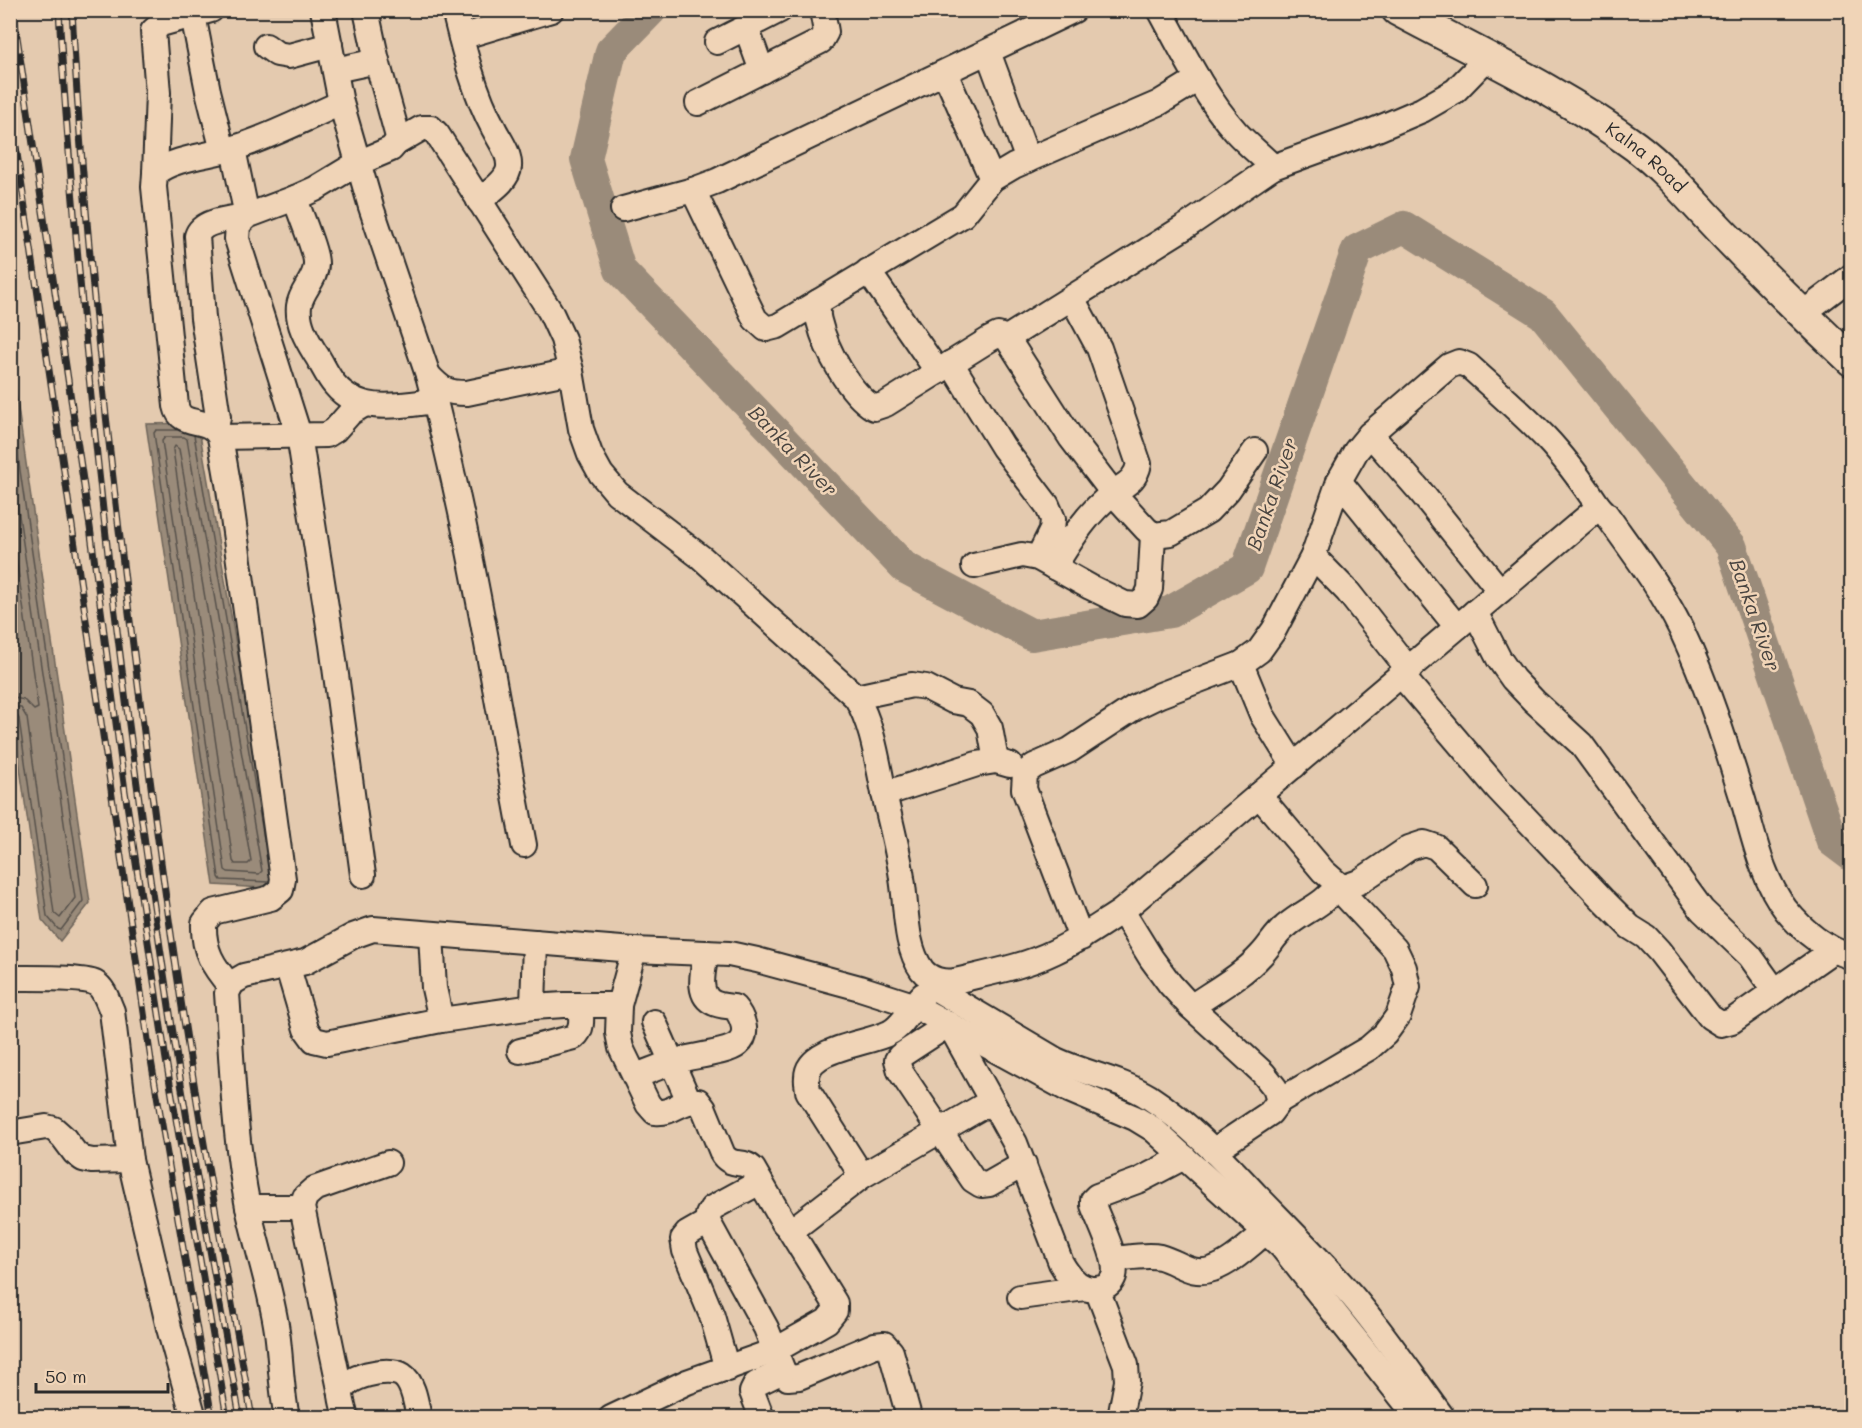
<svg xmlns="http://www.w3.org/2000/svg" width="1862" height="1428" font-family="Mali,sans-serif">
	<style>
		.water { fill: #9a8b7a; stroke: #6e655a; stroke-width: 1.5 }
		.lines { fill: none; stroke-linecap: round; stroke-linejoin: round }
		.shore { stroke: #57514b; stroke-width: 1.5 }
		.river { stroke: #9a8b7a; stroke-width: 32 }
		.minor-casing { stroke: #2b2b2b; stroke-width: 28 }
		.major-casing { stroke: #2b2b2b; stroke-width: 34 }
		.minor { stroke: #f0d4b7; stroke-width: 24 }
		.major { stroke: #f0d4b7; stroke-width: 30 }
		.rail-casing { stroke: #2b2b2b; stroke-width: 7 }
		.rail { stroke: #f0d4b7; stroke-width: 4.5; stroke-dasharray: 14; stroke-linecap: butt }
		.labels { text-anchor: middle; stroke-width: 5; stroke-linejoin: round; paint-order: stroke }
		.street-label { font-size: 18px; fill: #2b2b2b; stroke: #f0d4b7 }
		.water-label { font-size: 20px; font-style: italic; fill: #47433f; stroke: #f0d4b7 }
	</style>
	<rect width="100%" height="100%" fill="#e4caaf"/>
	<filter id="ink" filterUnits="userSpaceOnUse"><feTurbulence type="fractalNoise" baseFrequency=".0167" numOctaves="2"/><feDisplacementMap in="SourceGraphic" scale="12" xChannelSelector="R" yChannelSelector="G"/><feConvolveMatrix kernelMatrix="1 2 1 2 8 2 1 2 1" color-interpolation-filters="sRGB"/></filter>
	<g filter="url(#ink)">
		<g class="water">
			<polygon points="11,360 90,903 60,941 42,920 10,699"/>
			<polygon points="198,423 278,889 214,885 146,424"/>
		</g>
		<g class="lines">
			<g class="shore">
				<polyline points="10,402 83,901 61,930 58,929 47,916 19,719 16,714 10,713"/>
				<polyline points="177,430 156,430 154,433 219,877 221,880 269,882"/>
				<polyline points="194,435 265,844"/>
				<polygon points="165,437 184,437 187,439 262,871 259,874 228,872 225,870 162,441"/>
				<polygon points="175,446 179,449 251,861 248,864 235,864 233,861 173,450"/>
				<polyline points="10,454 75,898 60,918 54,913 27,718 21,708 10,706"/>
				<polyline points="10,516 38,708 34,710 24,700 10,697"/>
			</g>
			<polyline class="river" points="651,10 611,51 586,159 620,270 904,567 1032,635 1170,612 1247,568 1357,250 1404,227 1543,314 1731,546 1832,841 1852,856"/>
			<g class="minor-casing">
				<g id="minor">
					<polyline points="192,10 208,91 223,151"/>
					<path d="M323 10 341 103 371 207 428 375C470 530 494 688 524 845"/>
					<path d="M454 10C464 51 474 92 494 129 500 141 510 153 509 167 508 181 489 192 479 201"/>
					<path d="M1160 10C1183 52 1204 96 1236 132 1247 144 1261 155 1273 167"/>
					<polyline points="746,27 762,71"/>
					<polyline points="461,37 551,10"/>
					<polyline points="717,42 780,10"/>
					<polyline points="266,46 277,54 289,56 330,45"/>
					<polyline points="988,52 1028,160"/>
					<polyline points="335,70 377,61"/>
					<polyline points="945,73 992,179"/>
					<polyline points="698,103 821,41 826,32 822,10"/>
					<path d="M396 143 422 128H431L437 134 550 311 563 339 571 371 581 429 590 454 601 474 617 493 702 558 856 697C873 726 877 760 884 793 890 821 898 849 902 878 907 907 904 945 922 970 930 980 944 983 955 981 988 973 1023 967 1054 952 1078 941 1100 925 1122 911L1599 507 1606 514C1632 551 1661 588 1681 629 1707 684 1725 742 1743 800 1754 837 1762 879 1786 910 1805 933 1824 948 1852 957"/>
					<polyline points="155,173 158,93 153,31 161,24 211,10"/>
					<polyline points="693,190 755,319 766,329 778,326 963,215 992,179 1014,166 1159,103 1198,79"/>
					<path d="M295 198C299 212 317 253 316 264 316 280 301 290 299 306 297 323 307 340 315 353 322 363 327 376 335 385 360 415 401 405 435 401"/>
					<polyline points="623,209 693,190 717,181 1074,10"/>
					<polyline points="868,271 938,372"/>
					<path d="M818 302C818 308 817 315 819 321 826 350 849 393 874 408L886 404 990 339 998 335 1007 338 1071 438 1113 493 1146 529 1153 535 1171 533 1208 511 1228 490 1255 451"/>
					<polyline points="1802,314 1852,276"/>
					<polyline points="1007,338 1188,225 1273,167 1375,130 1422,110 1455,91 1487,58"/>
					<polyline points="951,363 1003,447 1047,505 1053,519 1052,530 1038,558"/>
					<path d="M428 375C442 390 447 393 467 393L571 371"/>
					<path d="M216 429 218 417 203 318 197 236C202 220 231 219 247 216L233 149"/>
					<polyline points="1370,434 1420,491 1500,591"/>
					<polyline points="220,437 327,435 335,430 350,413 365,404"/>
					<polyline points="1339,481 1457,627"/>
					<polyline points="1313,556 1348,592 1409,670"/>
					<polyline points="974,566 1022,555 1038,558 1090,587 1125,604 1138,605 1146,598 1150,589 1153,535"/>
					<path d="M1054 567C1071 540 1086 514 1112 494 1125 484 1135 482 1139 464L1099 348 1072 298"/>
					<polyline points="1475,612 1499,659 1513,679 1534,701 1581,744 1702,910 1750,956 1775,991"/>
					<polyline points="1241,664 1262,715 1294,766"/>
					<polyline points="1402,676 1498,789 1604,901 1630,927 1646,937 1659,951 1710,1017 1721,1024 1732,1021 1832,951"/>
					<polyline points="856,697 912,685 926,687 953,701 969,704 982,714 990,728 996,761"/>
					<polyline points="884,794 977,764 996,761 1010,765"/>
					<polyline points="1259,795 1323,871 1339,885 1345,887 1359,882 1409,848 1424,843 1436,847 1475,885"/>
					<polyline points="363,875 332,645 299,435 237,239 238,225 247,216 295,198 315,189 358,163 391,149 396,143 398,137 377,61 366,10"/>
					<polyline points="1122,911 1151,958 1170,984 1191,1007 1263,1073 1275,1088 1279,1101 1270,1113 1213,1151"/>
					<polyline points="431,934 434,988 441,1020"/>
					<path d="M1081 938 1024 789 1025 773 1034 766 1070 750 1135 707 1160 695 1241 664 1259 651 1274 630 1313 556 1339 481 1356 451 1370 434 1449 366 1459 362 1469 366C1494 389 1521 412 1545 437 1565 458 1583 483 1599 507"/>
					<path d="M634 950 619 1005 618 1033 621 1048 648 1104 655 1112C674 1114 679 1100 698 1101L704 1109 723 1155C733 1168 743 1159 753 1169L784 1223 788 1227H796L862 1176 990 1102"/>
					<polyline points="288,968 306,1029 314,1040 327,1043 441,1020 533,1007 564,1005 619,1005"/>
					<path d="M10 978C26 978 84 977 95 983 104 988 108 1002 112 1011L130 1160 169 1328 194 1418"/>
					<path d="M230 986C213 966 203 951 204 923L213 912 271 898 281 890 283 879 229 489 220 437C208 414 181 430 176 406L154 187 155 173C176 157 209 156 234 148 271 137 306 118 341 103"/>
					<path d="M931 986 1056 1060C1086 1074 1120 1079 1149 1097 1189 1123 1223 1160 1256 1195 1289 1229 1322 1262 1353 1297 1385 1335 1413 1377 1443 1418"/>
					<polyline points="533,1007 535,942"/>
					<path d="M1191 1007C1214 991 1242 976 1261 955 1270 946 1275 935 1285 927 1305 910 1321 907 1339 885"/>
					<polyline points="654,1022 689,1101"/>
					<path d="M520 1051 574 1037C584 1029 581 1016 580 1005"/>
					<path d="M635 1076C649 1071 664 1065 679 1060 693 1056 728 1053 738 1044 750 1034 742 1016 734 1007 728 1006 720 1006 714 1003 695 995 704 968 706 953"/>
					<polyline points="1279,1101 1369,1048 1385,1034 1398,1016 1408,987 1404,968 1395,949 1337,887"/>
					<polyline points="10,1133 46,1127 54,1129 63,1137 75,1153 83,1159 92,1161 130,1160"/>
					<path d="M1024 1164 989 1184 981 1185 973 1180 900 1071 897 1060 900 1056 949 1024 1015 1143 1061 1263C1069 1277 1082 1294 1101 1288 1107 1287 1112 1282 1114 1276 1119 1259 1099 1222 1093 1205V1200L1097 1196 1140 1180 1184 1157"/>
					<path d="M862 1176 808 1091C808 1087 806 1081 807 1077 807 1048 868 1044 889 1033 904 1026 911 1007 923 995"/>
					<polyline points="760,1182 712,1208 708,1215 708,1222 766,1328 783,1371 788,1378 799,1377 875,1345 884,1344 891,1352 908,1413"/>
					<polyline points="248,1207 302,1207"/>
					<polyline points="708,1222 687,1234 683,1239 685,1251 712,1316 727,1369"/>
					<path d="M1114 1259C1128 1258 1146 1254 1160 1257 1179 1262 1192 1277 1213 1269 1233 1262 1250 1244 1266 1232"/>
					<polyline points="1097,1289 1126,1365 1127,1381 1120,1418"/>
					<polyline points="1020,1297 1085,1288"/>
					<polyline points="341,1394 302,1207 305,1197 314,1189 388,1163"/>
					<path d="M287 1418C281 1388 281 1360 277 1331 271 1289 257 1249 248 1207 234 1137 232 1064 227 993L232 983 244 976 305 962 353 936 373 929 634 950 729 954 757 960 860 988 913 1005 1069 1090 1135 1118 1153 1129 1282 1247 1418 1418"/>
					<path d="M346 1418C345 1411 341 1401 341 1394 343 1376 389 1366 402 1375 414 1383 416 1404 419 1418"/>
					<polyline points="611,1418 687,1382 774,1351 827,1321 835,1311 835,1303 788,1227"/>
					<polyline points="762,1418 752,1392 756,1384 783,1371"/>
				</g>
			</g>
			<g class="major-casing">
				<g id="major">
					<path id="s1" d="M1397 10C1477 53 1562 92 1635 146 1666 169 1692 201 1719 229 1762 274 1806 318 1852 361"/>
				</g>
			</g>
			<use href="#minor" class="minor"/>
			<use href="#major" class="major"/>
			<g class="rail-casing">
				<g id="rail">
					<polyline points="13,10 90,527 125,791 166,1060 227,1418"/>
					<path d="M59 10C64 101 72 191 80 281 103 539 136 796 176 1052 195 1174 219 1296 240 1418"/>
					<path d="M72 10C83 215 105 418 130 621 148 765 166 909 189 1052 208 1174 231 1296 252 1418"/>
					<polyline points="10,106 151,1060 212,1418"/>
				</g>
			</g>
			<use href="#rail" class="rail"/>
		</g>
	</g>
	<g class="labels">
		<g class="street-label">
			<text dy="6" stroke="none"><textPath href="#s1" startOffset="290">Kalna Road</textPath></text>
		</g>
		<g class="water-label">
			<text transform="translate(793 451) rotate(46)" y="7">Banka River</text>
			<text transform="translate(1272 494) rotate(-71)" y="7">Banka River</text>
			<text transform="translate(1755 615) rotate(71)" y="7">Banka River</text>
		</g>
	</g>
	<rect width="1862" height="1428" fill="none" stroke="#f0d4b7" stroke-width="36"/>
	<rect x="18" y="18" width="1826" height="1392" fill="none" stroke="#2b2b2b" stroke-width="2" filter="url(#ink)"/>
	<path d="M36 1383v9h132v-9" fill="none" stroke="#2b2b2b" stroke-width="3"/>
	<text x="45" y="1383" font-size="18" fill="#2b2b2b" stroke="#f0d4b7" stroke-width="4.5" paint-order="stroke">50 m</text>
</svg>
